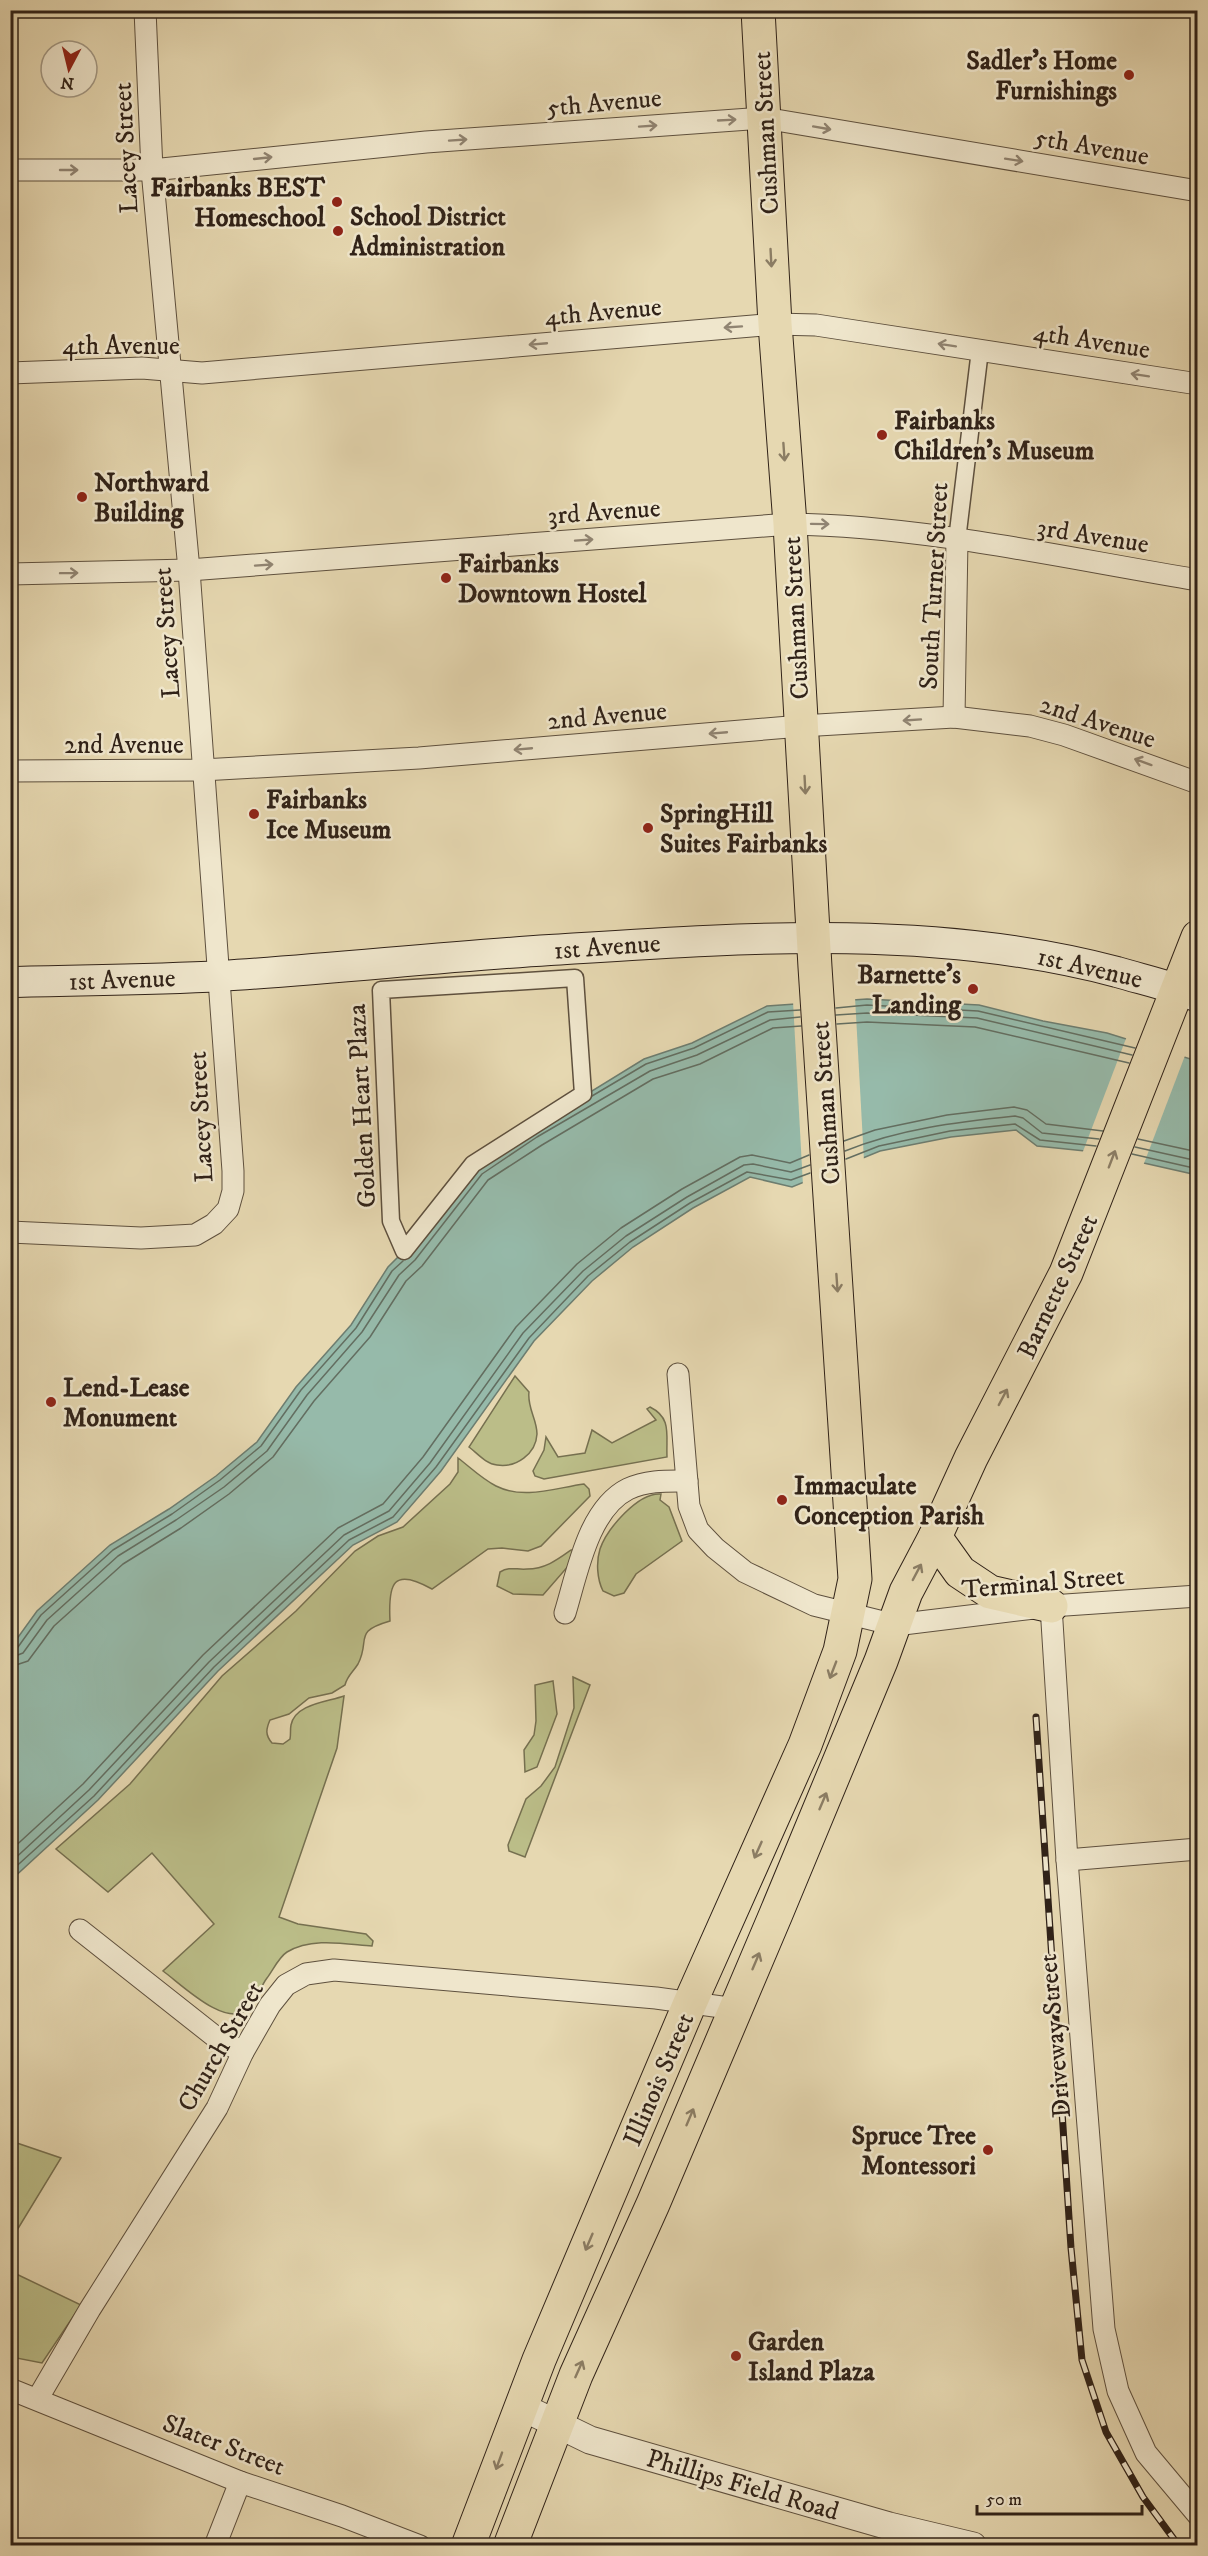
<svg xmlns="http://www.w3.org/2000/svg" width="1208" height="2556" font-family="'IM FELL DW Pica',serif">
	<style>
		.green { fill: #bbbd88; stroke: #767050; stroke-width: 1.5 }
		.water { fill: #96baaa; stroke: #6d7d70; stroke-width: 1.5 }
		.pier { fill: #e6d8b1 }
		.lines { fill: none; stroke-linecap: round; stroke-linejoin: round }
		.shore { stroke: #636e61; stroke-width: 1.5 }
		.pedestrian-casing { stroke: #5e503e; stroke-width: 19 }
		.minor-casing { stroke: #5e503e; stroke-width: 23 }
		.tertiary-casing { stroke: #5e503e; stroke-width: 29 }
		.secondary-casing { stroke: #302218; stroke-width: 32 }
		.primary-casing { stroke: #302218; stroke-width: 35 }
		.pedestrian { stroke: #efe6cc; stroke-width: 16 }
		.minor { stroke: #efe6cc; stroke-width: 21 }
		.tertiary { stroke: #efe6cc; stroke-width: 27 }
		.secondary { stroke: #efe6cc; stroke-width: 30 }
		.primary { stroke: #e6d8b1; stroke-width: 33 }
		.rail-casing { stroke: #302218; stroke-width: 7 }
		.rail { stroke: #efe6cc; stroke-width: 4.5; stroke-dasharray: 14; stroke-linecap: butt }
		.oneway { stroke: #908472 }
		.oneway2 { stroke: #8b7d64 }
		.poi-dot { fill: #8f2418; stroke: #efe6cc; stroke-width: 2 }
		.labels { text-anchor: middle; stroke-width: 5; stroke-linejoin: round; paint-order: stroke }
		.poi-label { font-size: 26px; font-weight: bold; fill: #302218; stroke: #efe6cc; text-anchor: start }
		.street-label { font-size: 26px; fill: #302218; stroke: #efe6cc }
	</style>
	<rect width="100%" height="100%" fill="#e6d8b1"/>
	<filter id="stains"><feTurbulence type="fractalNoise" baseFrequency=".00333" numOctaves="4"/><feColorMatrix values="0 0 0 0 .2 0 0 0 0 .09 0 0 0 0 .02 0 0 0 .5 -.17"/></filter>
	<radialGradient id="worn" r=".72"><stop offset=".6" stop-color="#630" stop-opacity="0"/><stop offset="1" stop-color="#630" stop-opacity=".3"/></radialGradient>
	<g class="green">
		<path d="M515 1376 529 1392C527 1408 537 1419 537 1434 536 1454 516 1468 497 1465 486 1464 477 1453 469 1447Z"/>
		<path d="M650 1407C672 1418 666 1434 667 1457L544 1479 535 1476 533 1471 544 1450 546 1437 558 1457 585 1453 592 1430 612 1443 656 1420 647 1409Z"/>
		<path d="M458 1458C470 1467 482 1479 496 1486 524 1500 555 1488 584 1484L589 1489 590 1496 541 1546 528 1551 502 1548 488 1549 432 1589C393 1567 388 1583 390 1621 352 1632 371 1639 358 1664 353 1672 347 1676 345 1685L332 1693 309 1698 289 1714 270 1720C266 1729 265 1735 272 1743L283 1744 290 1739C291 1734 290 1730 291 1725 295 1704 327 1702 344 1696L337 1748 279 1917 298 1924 366 1934 373 1941 372 1946C345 1944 312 1937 287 1952 279 1957 273 1970 267 1978 260 1987 257 2001 248 2009 226 2029 181 1984 163 1971L214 1924 152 1853 108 1892 56 1849 130 1784 222 1676 296 1611 355 1551 378 1536 403 1527 450 1484 458 1472Z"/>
		<path d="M661 1494 660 1500 669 1507 682 1541 636 1574 624 1593 614 1596 603 1591C597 1579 596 1562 600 1549 607 1529 638 1492 661 1494Z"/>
		<path d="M571 1550H573L570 1564 543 1595 513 1594 497 1586 500 1572C510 1566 516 1570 527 1569 545 1569 557 1560 571 1550Z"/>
		<polygon points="573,1677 590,1685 525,1857 509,1851 508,1845 526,1799 541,1786 555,1767 574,1708"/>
		<polygon points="553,1681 557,1714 537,1767 525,1772 524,1750 534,1735 536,1721 535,1685"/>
		<polygon points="11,2141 61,2158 11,2240 10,2141"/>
		<polygon points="10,2271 81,2305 42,2363 11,2357"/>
	</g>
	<polygon class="water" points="867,999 979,1005 1043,1021 1107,1033 1197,1061 1197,1175 1095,1152 1037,1146 1016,1130 951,1137 880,1151 792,1187 750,1177 693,1208 633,1247 592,1281 534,1341 441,1471 397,1522 353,1545 218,1671 98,1800 11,1880 11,1647 37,1611 110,1545 169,1509 216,1476 257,1442 296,1387 351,1325 388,1267 404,1251 473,1164 644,1059 692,1043 767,1006"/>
	<g class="pier">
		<polygon points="855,997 864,1161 803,1186 793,1001"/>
		<polygon points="1127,1036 1186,1053 1143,1166 1082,1154"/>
	</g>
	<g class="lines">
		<g class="shore">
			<polyline points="836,1008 867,1005 978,1011 1135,1048"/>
			<polyline points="836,1015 867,1013 977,1018 1132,1055"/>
			<polyline points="837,1024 867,1022 975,1027 1129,1063"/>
			<polyline points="592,1096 646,1064 694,1048 768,1012 800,1010"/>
			<polyline points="1138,1139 1198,1152"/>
			<polyline points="844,1141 875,1130 947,1115 1014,1107 1027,1110 1046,1124 1103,1131"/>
			<polyline points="1135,1147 1198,1161"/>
			<path d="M845 1151C899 1129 957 1122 1015 1116L1023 1118 1042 1133 1099 1139"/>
			<polyline points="1132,1154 1198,1169"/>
			<polyline points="846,1159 879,1146 950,1131 1015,1124 1040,1140 1096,1146"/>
			<polyline points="10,1650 18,1647 41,1615 113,1550 172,1514 220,1480 261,1446 301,1390 356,1328 392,1271 403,1261"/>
			<polyline points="10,1658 23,1653 47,1620 118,1556 176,1520 224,1487 267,1451 307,1395 362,1332 399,1275 415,1260 482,1174 537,1137 650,1071 697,1055 770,1020 800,1017"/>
			<polyline points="10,1667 28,1661 54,1626 123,1564 181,1528 229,1494 273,1457 314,1401 370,1337 406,1281 422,1266 488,1180 542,1145 653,1079 700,1064 773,1028 801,1026"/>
			<polyline points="10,1851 83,1784 203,1655 338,1528 383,1504 423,1457 516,1327 577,1264 621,1228 682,1189 740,1157 752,1155 790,1163 809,1155"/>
			<polyline points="10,1863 89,1790 209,1662 344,1535 389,1511 430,1463 523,1333 583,1271 626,1236 687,1197 744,1165 753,1164 791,1172 810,1165"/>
			<polyline points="10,1872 94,1796 214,1667 349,1540 393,1517 436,1467 529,1338 588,1276 630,1242 690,1203 747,1172 791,1180 810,1173"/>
		</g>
		<g class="pedestrian-casing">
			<g id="pedestrian">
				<polyline points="957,540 980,350"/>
				<polygon points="575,978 583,1094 473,1164 404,1251 391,1221 381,990"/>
			</g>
		</g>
		<g class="minor-casing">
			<g id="minor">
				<polyline points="10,170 152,170 426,142 764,118 1198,191"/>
				<polyline points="10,373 142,368 202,373 775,324 816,325 1198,384"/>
				<path d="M10 574 189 570 790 524C925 526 1064 558 1198 580"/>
				<polyline points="954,717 957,540"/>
				<polyline points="10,771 202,770 419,758 801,726 954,717 1030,726 1064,735 1198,783"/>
				<polyline points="10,1232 141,1238 195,1235 214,1224 228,1209 233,1191 233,1171 189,570 152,170 145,10"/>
				<polyline points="678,1374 689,1506 698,1530 715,1548 745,1572 814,1605 895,1625 1051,1606 1198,1596"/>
				<polyline points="1051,1606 1067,1860 1104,2329 1118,2391 1146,2453 1198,2515"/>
				<path d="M565 1613C577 1574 588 1509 628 1489 647 1480 668 1481 687 1481"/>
				<polyline points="1067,1860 1198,1849"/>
				<polyline points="80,1930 218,2039 243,2052"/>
				<polyline points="10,2389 240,2482 342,2516 420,2546"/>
				<polyline points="38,2398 90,2309 217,2108 243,2052 270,2005 286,1985 306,1974 334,1970 656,1998 736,2009"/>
				<polyline points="215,2546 240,2482"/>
			</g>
		</g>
		<g class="tertiary-casing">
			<polyline id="tertiary" points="520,2406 590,2440 889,2526 973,2546"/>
		</g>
		<g class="secondary-casing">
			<path id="secondary" d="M10 982C80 980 151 980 221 976 331 969 440 957 550 950 739 938 932 923 1117 972 1144 980 1172 986 1198 997"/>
		</g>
		<g class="primary-casing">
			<g id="primary">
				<polyline points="935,1537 960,1572 990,1592 1051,1606"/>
				<polyline points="468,2546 539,2360 690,2003 805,1745 840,1651 855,1579 815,967 790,524 775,324 758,10"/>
				<polyline points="510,2546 576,2375 653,2204 776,1914 881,1661 906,1592 935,1537 971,1458 1066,1273 1198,937"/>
			</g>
		</g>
		<use href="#pedestrian" class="pedestrian"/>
		<use href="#minor" class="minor"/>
		<use href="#tertiary" class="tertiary"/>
		<use href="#secondary" class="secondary"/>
		<use href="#primary" class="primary"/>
		<g class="rail-casing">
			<polyline id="rail" points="1036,1717 1071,2248 1082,2360 1106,2432 1143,2497 1179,2546"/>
		</g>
		<use href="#rail" class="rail"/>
	</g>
	<defs><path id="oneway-shaft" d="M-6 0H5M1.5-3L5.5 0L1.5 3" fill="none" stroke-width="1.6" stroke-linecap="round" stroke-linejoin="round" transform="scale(1.5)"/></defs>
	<g class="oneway">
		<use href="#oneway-shaft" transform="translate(727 120) rotate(-3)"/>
		<use href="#oneway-shaft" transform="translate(648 126) rotate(-4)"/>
		<use href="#oneway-shaft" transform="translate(822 128) rotate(10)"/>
		<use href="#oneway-shaft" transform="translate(458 140) rotate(-4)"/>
		<use href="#oneway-shaft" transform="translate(263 158) rotate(-6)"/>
		<use href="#oneway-shaft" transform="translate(1014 160) rotate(9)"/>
		<use href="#oneway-shaft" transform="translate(69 170)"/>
		<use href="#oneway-shaft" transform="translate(733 327) rotate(176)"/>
		<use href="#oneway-shaft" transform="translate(538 344) rotate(175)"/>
		<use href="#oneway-shaft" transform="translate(947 345) rotate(-171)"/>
		<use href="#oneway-shaft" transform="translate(1140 375) rotate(-171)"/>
		<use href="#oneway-shaft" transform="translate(820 524) rotate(1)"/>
		<use href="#oneway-shaft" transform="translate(584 540) rotate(-4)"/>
		<use href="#oneway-shaft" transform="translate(264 565) rotate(-4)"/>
		<use href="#oneway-shaft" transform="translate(69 573) rotate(-1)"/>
		<use href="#oneway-shaft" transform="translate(912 720) rotate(176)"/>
		<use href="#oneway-shaft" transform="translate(718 733) rotate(175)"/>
		<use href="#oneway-shaft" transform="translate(523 749) rotate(175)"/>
		<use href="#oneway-shaft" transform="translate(1143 762) rotate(-160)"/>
	</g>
	<g class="oneway2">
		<use href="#oneway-shaft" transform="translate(771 258) rotate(87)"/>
		<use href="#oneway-shaft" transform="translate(784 452) rotate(86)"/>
		<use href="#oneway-shaft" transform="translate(805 785) rotate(87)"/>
		<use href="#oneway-shaft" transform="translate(1112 1159) rotate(-69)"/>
		<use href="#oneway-shaft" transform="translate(837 1283) rotate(86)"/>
		<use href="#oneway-shaft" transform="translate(1003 1397) rotate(-62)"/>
		<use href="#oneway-shaft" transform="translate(917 1572) rotate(-62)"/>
		<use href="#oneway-shaft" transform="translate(833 1670) rotate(111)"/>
		<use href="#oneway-shaft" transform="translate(823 1801) rotate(-67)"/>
		<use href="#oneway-shaft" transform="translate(758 1850) rotate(114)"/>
		<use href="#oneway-shaft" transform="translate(756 1961) rotate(-67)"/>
		<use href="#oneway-shaft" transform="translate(690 2117) rotate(-67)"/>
		<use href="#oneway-shaft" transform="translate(589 2242) rotate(113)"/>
		<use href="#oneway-shaft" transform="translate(579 2369) rotate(-66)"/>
		<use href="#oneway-shaft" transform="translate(499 2461) rotate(110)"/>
	</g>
	<g class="poi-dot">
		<circle cx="1129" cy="75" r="6"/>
		<circle cx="337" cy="202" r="6"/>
		<circle cx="338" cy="231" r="6"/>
		<circle cx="882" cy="435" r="6"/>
		<circle cx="82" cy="497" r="6"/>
		<circle cx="446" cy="578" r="6"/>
		<circle cx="254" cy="814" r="6"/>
		<circle cx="648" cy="828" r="6"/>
		<circle cx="973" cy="989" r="6"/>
		<circle cx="51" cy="1402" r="6"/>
		<circle cx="782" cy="1500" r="6"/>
		<circle cx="988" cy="2150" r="6"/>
		<circle cx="736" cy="2356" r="6"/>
	</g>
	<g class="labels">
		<g class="poi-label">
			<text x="1117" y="69" text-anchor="end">Sadler's Home<tspan x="1117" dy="30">Furnishings</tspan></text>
			<text x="325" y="196" text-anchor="end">Fairbanks BEST<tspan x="325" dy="30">Homeschool</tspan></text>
			<text x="350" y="225">School District<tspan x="350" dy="30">Administration</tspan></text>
			<text x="894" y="429">Fairbanks<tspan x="894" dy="30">Children's Museum</tspan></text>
			<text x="94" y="491">Northward<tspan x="94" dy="30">Building</tspan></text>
			<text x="458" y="572">Fairbanks<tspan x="458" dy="30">Downtown Hostel</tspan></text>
			<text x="266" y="808">Fairbanks<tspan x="266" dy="30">Ice Museum</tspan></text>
			<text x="660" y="822">SpringHill<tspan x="660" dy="30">Suites Fairbanks</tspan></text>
			<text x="961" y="983" text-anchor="end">Barnette's<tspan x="961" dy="30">Landing</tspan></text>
			<text x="63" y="1396">Lend-Lease<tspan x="63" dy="30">Monument</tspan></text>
			<text x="794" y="1494">Immaculate<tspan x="794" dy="30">Conception Parish</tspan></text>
			<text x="976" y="2144" text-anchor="end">Spruce Tree<tspan x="976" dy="30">Montessori</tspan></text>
			<text x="748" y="2350">Garden<tspan x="748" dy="30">Island Plaza</tspan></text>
		</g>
		<g class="street-label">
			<text transform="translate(604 102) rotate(-5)" y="9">5th Avenue</text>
			<text transform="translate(765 133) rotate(-93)" y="9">Cushman Street</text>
			<text transform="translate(1092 146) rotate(10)" y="9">5th Avenue</text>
			<text transform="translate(125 148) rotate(-93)" y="9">Lacey Street</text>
			<text transform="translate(603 311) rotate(-5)" y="9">4th Avenue</text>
			<text transform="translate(1092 340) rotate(9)" y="9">4th Avenue</text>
			<text x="121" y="354">4th Avenue</text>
			<text transform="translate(604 511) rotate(-4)" y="9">3rd Avenue</text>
			<text transform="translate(1093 535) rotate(9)" y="9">3rd Avenue</text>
			<text transform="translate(933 586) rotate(-87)" y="9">South Turner Street</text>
			<text transform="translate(795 618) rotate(-93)" y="9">Cushman Street</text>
			<text transform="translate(166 633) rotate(-94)" y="9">Lacey Street</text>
			<text transform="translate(607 715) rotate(-5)" y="9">2nd Avenue</text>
			<text transform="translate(1098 721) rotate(18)" y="9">2nd Avenue</text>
			<text x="124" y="753">2nd Avenue</text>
			<text transform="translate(607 946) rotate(-4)" y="9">1st Avenue</text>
			<text transform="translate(1090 967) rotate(13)" y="9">1st Avenue</text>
			<text transform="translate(122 979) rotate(-2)" y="9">1st Avenue</text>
			<text transform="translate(825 1103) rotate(-94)" y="9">Cushman Street</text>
			<text transform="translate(361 1106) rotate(-93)" y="9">Golden Heart Plaza</text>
			<text transform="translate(200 1117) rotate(-93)" y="9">Lacey Street</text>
			<text transform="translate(1057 1286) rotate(-65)" y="9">Barnette Street</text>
			<text transform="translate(1043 1582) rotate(-5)" y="9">Terminal Street</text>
			<text transform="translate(1054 2036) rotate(-95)" y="9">Driveway Street</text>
			<text transform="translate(220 2046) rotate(-60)" y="9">Church Street</text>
			<text transform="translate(658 2079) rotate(-67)" y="9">Illinois Street</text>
			<text transform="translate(224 2444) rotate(21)" y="9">Slater Street</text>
			<text transform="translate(743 2484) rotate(16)" y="9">Phillips Field Road</text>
		</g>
	</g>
	<rect width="1208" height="2556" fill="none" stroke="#e6d8b1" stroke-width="36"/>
	<rect x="12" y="12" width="1184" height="2532" fill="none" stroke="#302218" stroke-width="3"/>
	<rect x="18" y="18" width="1172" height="2520" fill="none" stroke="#302218" stroke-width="1.5"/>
	<g transform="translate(69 69) rotate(187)"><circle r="28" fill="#efe6cc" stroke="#a39884" stroke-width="1.5"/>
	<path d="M0-4.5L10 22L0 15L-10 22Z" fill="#8f2418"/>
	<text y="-9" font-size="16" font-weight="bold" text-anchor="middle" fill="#302218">N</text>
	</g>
	<path d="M977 2505v9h165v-9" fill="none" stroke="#302218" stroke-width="3"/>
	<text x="986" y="2505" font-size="18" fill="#302218" stroke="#efe6cc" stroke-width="4.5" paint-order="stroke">50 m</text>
	<rect width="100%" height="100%" filter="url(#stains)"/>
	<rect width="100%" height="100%" fill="url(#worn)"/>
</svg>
